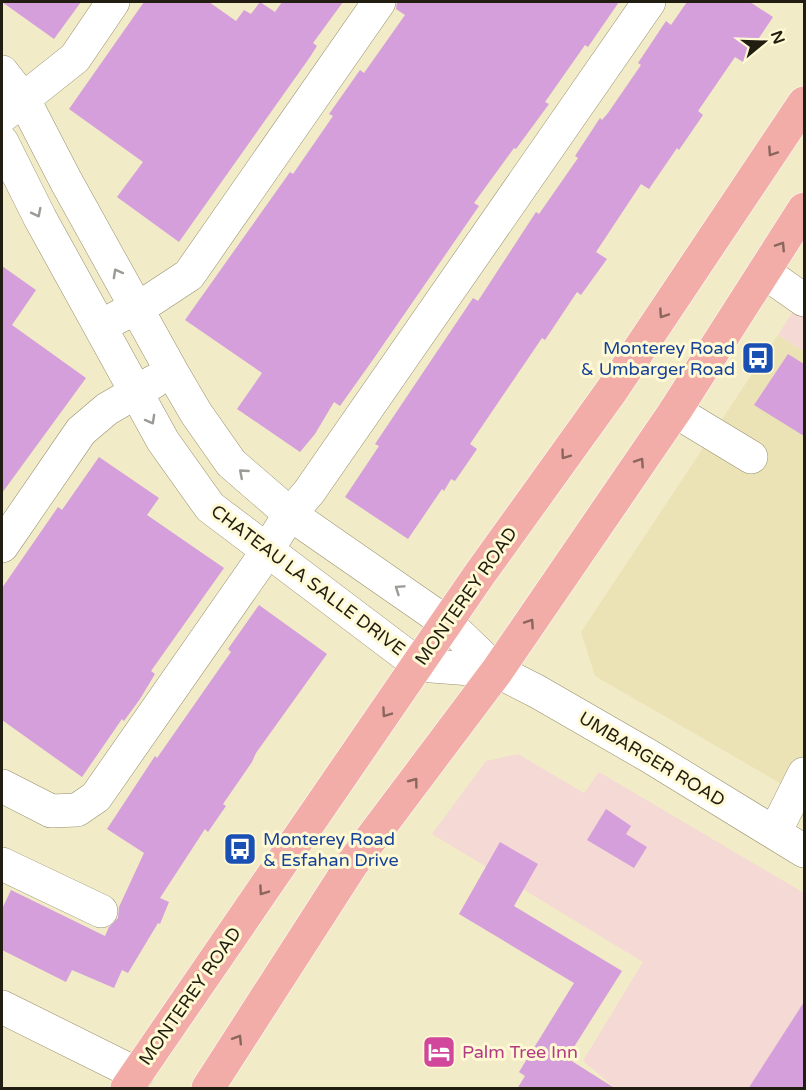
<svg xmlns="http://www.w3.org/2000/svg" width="806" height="1090" font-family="'Varela Round',sans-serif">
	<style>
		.built { fill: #ebe3b6 }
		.industrial { fill: #f4d9d5 }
		.building { fill: #d49fdb }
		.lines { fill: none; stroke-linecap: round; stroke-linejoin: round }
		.minor-casing { stroke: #958f6d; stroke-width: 34 }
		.major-casing { stroke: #fff; stroke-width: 34 }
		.minor { stroke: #fff; stroke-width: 33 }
		.major { stroke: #f3ada8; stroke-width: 33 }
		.oneway { stroke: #8a665c }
		.oneway2 { stroke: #9b9a94 }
		.labels { text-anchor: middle; stroke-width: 6; stroke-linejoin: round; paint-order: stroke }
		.transit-label { font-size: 18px; fill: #164399; stroke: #fff9d4; text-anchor: end }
		.street-label { font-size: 18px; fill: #211e11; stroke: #fff9d4 }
		.hotel-label { font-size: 18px; fill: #b23c85; stroke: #fff9d4; text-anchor: start }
	</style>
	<rect width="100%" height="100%" fill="#f2ebc7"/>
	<polygon class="built" points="778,335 804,351 804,797 595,676 581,632"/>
	<g class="industrial">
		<polygon points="804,295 804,351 778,335"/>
		<polygon points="518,754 584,793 599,772 804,893 804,1088 612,1088 613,1086 583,1061 643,962 432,834 486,761"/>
	</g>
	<g class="building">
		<polygon points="2,2 81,2 54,39"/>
		<polygon points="144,2 209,2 236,21 244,10 251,14 260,2 275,12 282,2 343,2 313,43 317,46 310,57 179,242 117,197 143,162 69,109"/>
		<polygon points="397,2 619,2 588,47 585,45 545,102 549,104 516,149 514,148 474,203 479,206 372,361 340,406 334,402 315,434 300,452 237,409 262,373 185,320 290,172 293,174 333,116 329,114 360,70 364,73 405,15 396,9"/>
		<polygon points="687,2 750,2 773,17 743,62 735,57 698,111 703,115 679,150 677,148 649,189 641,184 596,252 607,259 581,295 577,292 545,340 542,338 470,444 477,449 455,481 451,479 444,491 442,489 408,539 345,497 379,446 375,444 473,298 478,301 536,212 539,214 578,158 575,156 600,118 602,120 608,113 641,65 638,63 666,21 671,25"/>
		<polygon points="2,266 36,290 12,325 86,378 2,493"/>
		<polygon points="788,354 804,364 804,436 754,405"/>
		<polygon points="99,457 159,498 147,515 224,568 151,671 155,674 140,699 124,721 122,719 82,777 2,720 2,588 58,507 62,510"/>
		<polygon points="259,605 327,654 256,753 252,762 223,804 226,806 208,832 205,829 160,898 169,902 160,924 158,923 128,973 122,970 114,988 72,970 66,982 2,950 2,909 11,890 105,936 109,927 118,918 119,907 144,853 107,829 155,756 157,758 231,652 228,649"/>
		<polygon points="606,809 631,826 626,834 647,847 634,868 587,840"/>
		<polygon points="500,842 538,864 514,906 622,971 567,1058 616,1089 517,1089 525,1076 519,1072 574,983 459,914"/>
		<polygon points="804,1002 804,1089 748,1089"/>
	</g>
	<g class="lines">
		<g class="minor-casing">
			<g id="minor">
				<polyline points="2,72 24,100 66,181 172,372 196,413 231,463 290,514 447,623 497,671 538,692 649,756 804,851"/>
				<polyline points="2,116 75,58 113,2"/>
				<polyline points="2,142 40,218 163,441 210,507 419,665 497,671"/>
				<polyline points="764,272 804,300"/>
				<polyline points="116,318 148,302 189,275 379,2"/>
				<polyline points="675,411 751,457"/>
				<polyline points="2,546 81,431 107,409 155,381"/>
				<polyline points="2,786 51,811 77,810 96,797 257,566 290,514 309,492 649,2"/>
				<polyline points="775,832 804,774"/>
				<polyline points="2,864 101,911"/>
				<polyline points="2,1007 137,1074"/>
			</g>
		</g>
		<g class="major-casing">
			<g id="major">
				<polyline points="127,1088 479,575 612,390 804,103"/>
				<polyline points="208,1088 352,864 497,671 675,411 804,209"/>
			</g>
		</g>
		<use href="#minor" class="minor"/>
		<use href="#major" class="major"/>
	</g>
	<defs><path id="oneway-chevron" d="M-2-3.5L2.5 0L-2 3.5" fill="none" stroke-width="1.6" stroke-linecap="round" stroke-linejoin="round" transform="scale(1.5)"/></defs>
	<g class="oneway">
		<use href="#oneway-chevron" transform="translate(772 152) rotate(124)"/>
		<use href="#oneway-chevron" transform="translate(781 246) rotate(-57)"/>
		<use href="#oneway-chevron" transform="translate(663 314) rotate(124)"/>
		<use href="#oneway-chevron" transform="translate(565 455) rotate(126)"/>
		<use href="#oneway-chevron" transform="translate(640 462) rotate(-56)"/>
		<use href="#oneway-chevron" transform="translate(530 623) rotate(-56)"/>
		<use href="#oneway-chevron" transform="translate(386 713) rotate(125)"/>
		<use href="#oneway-chevron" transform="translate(414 782) rotate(-53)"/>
		<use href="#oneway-chevron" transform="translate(263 891) rotate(125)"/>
		<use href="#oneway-chevron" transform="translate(238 1039) rotate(-58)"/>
	</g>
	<g class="oneway2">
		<use href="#oneway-chevron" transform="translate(37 213) rotate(63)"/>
		<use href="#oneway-chevron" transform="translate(117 273) rotate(-119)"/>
		<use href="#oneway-chevron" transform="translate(151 420) rotate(61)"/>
		<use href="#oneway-chevron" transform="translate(243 473) rotate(-139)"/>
		<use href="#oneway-chevron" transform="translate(399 589) rotate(-146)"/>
	</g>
	<defs>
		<g id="bus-square" transform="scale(1.725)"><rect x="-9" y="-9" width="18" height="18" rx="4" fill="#1a4fb4" stroke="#fff9d4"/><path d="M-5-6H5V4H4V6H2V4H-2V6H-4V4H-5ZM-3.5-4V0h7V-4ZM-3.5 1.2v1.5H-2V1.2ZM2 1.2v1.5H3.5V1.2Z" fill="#fff"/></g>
		<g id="hotel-square" transform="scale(1.725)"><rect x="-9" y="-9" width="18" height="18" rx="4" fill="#d1479c" stroke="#fff9d4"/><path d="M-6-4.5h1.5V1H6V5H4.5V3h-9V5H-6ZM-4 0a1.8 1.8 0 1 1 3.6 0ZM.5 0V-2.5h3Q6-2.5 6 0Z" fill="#fff"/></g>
	</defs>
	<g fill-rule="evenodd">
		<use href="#bus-square" x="758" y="358"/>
		<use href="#bus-square" x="240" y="849"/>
		<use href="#hotel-square" x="439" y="1052"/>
	</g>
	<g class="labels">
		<g class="transit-label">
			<text x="735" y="354">Monterey Road<tspan x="735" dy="21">&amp; Umbarger Road</tspan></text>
			<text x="263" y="845" text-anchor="start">Monterey Road<tspan x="263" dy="21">&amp; Esfahan Drive</tspan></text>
		</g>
		<g class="street-label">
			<text transform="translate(308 580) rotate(37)" y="6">CHATEAU LA SALLE DRIVE</text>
			<text transform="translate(466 596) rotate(-55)" y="6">MONTEREY ROAD</text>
			<text transform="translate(652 759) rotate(31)" y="6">UMBARGER ROAD</text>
			<text transform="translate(190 996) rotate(-55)" y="6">MONTEREY ROAD</text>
		</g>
		<g class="hotel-label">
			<text x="462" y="1058">Palm Tree Inn</text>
		</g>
	</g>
	<rect width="806" height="1090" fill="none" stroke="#211e11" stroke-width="6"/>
	<g transform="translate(764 42) rotate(71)" stroke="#fff9d4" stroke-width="4.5" paint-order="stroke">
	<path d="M0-4.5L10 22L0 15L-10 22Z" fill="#211e11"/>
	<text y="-9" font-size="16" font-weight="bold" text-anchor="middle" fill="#211e11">N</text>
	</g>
</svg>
